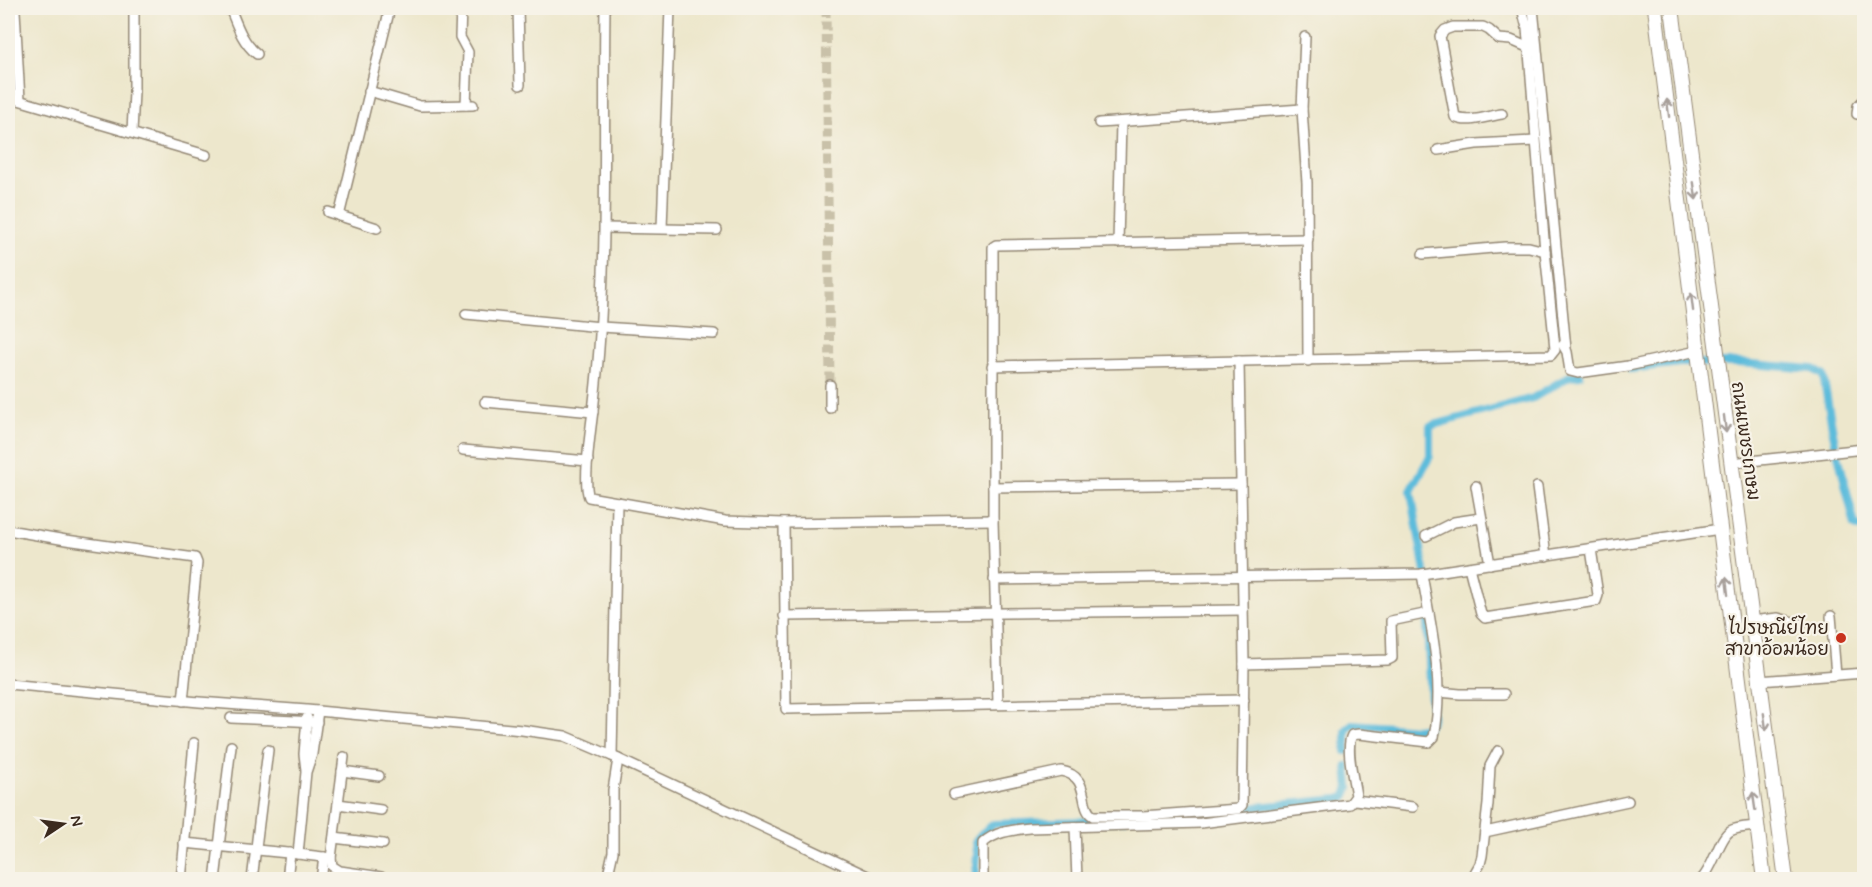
<svg xmlns="http://www.w3.org/2000/svg" width="1872" height="887" font-family="Mynerve,'Playpen Sans Thai',sans-serif">
	<style>
		.lines { fill: none; stroke-linecap: round; stroke-linejoin: round }
		.canal { stroke: #5dbcdb; stroke-width: 8 }
		.street-tunnel { stroke: #c9c1a9; stroke-width: 9; stroke-dasharray: 9 4.5; stroke-linecap: butt }
		.street-casing { stroke: #948875; stroke-width: 12 }
		.primary-casing { stroke: #948875; stroke-width: 16 }
		.street { stroke: #fff; stroke-width: 9 }
		.primary { stroke: #fff; stroke-width: 14 }
		.oneway { stroke: #a79f9a }
		.poi-dot { fill: #c8321e; stroke: #f7f3e8; stroke-width: 2 }
		.labels { text-anchor: middle; stroke-width: 4.5; stroke-linejoin: round; paint-order: stroke }
		.street-label { font-size: 18px; fill: #3b2a1e; stroke: #f7f3e8 }
		.poi-label { font-size: 18px; fill: #3b2a1e; stroke: #f7f3e8; text-anchor: end }
	</style>
	<rect width="100%" height="100%" fill="#f7f3e8"/>
	<filter id="ink" filterUnits="userSpaceOnUse"><feTurbulence type="fractalNoise" baseFrequency=".0167" numOctaves="2"/><feDisplacementMap in="SourceGraphic" scale="12" xChannelSelector="R" yChannelSelector="G"/><feConvolveMatrix kernelMatrix="1 2 1 2 8 2 1 2 1" color-interpolation-filters="sRGB"/></filter>
	<filter id="wash" filterUnits="userSpaceOnUse"><feTurbulence type="fractalNoise" baseFrequency=".008" numOctaves="4" result="noise"/><feDisplacementMap in="SourceGraphic" scale="24" xChannelSelector="R" yChannelSelector="G"/><feGaussianBlur stdDeviation="1.35" result="paint"/><feColorMatrix in="noise" values="0 0 0 0 0 0 0 0 0 0 0 0 0 0 0 0 0 1.4 0 .05"/><feComposite in="paint" operator="in"/></filter>
	<g filter="url(#wash)">
		<rect width="100%" height="100%" fill="#ede7cc"/>
		<g class="lines">
			<g class="canal">
				<polyline points="1528,8 1531,21"/>
				<polyline points="8,9 9,8"/>
				<polyline points="1631,369 1679,363 1739,363 1813,369 1823,375 1834,438 1855,525 1864,529"/>
				<polyline points="1426,578 1411,491 1430,456 1430,426 1533,398 1570,376 1580,375"/>
				<polyline points="1346,751 1346,730 1352,724 1417,729 1427,727 1432,718 1427,623"/>
				<polyline points="1237,809 1338,799 1345,797 1349,788 1347,766"/>
				<polyline points="975,880 977,854 976,840 981,834 994,824 1123,820"/>
			</g>
		</g>
	</g>
	<g filter="url(#ink)">
		<g class="lines">
			<polyline class="street-tunnel" points="826,8 830,385"/>
			<g class="street-casing">
				<g id="street">
					<path d="M230 8C237 25 242 42 257 54"/>
					<polyline points="461,8 460,37 468,52 466,105"/>
					<polyline points="518,8 520,85"/>
					<path d="M605 8C603 139 609 271 594 402 592 422 582 482 589 497L725 521 784 523 993 520"/>
					<polyline points="1533,8 1566,349"/>
					<polyline points="15,11 20,100"/>
					<polyline points="1305,37 1302,109 1307,183 1308,361"/>
					<polyline points="369,91 420,106 473,105"/>
					<polyline points="8,97 206,155"/>
					<path d="M1502 114C1488 116 1467 124 1455 117L1440 36 1445 30 1453 27H1483L1489 30 1499 39 1511 40 1527 47"/>
					<polyline points="1857,114 1858,106 1864,100"/>
					<polyline points="1099,123 1302,109"/>
					<polyline points="132,132 134,92 134,8"/>
					<polyline points="1438,150 1476,144 1535,141"/>
					<polyline points="328,212 377,228"/>
					<polyline points="339,216 390,8"/>
					<polyline points="605,228 717,230"/>
					<polyline points="662,228 670,8"/>
					<polyline points="1118,243 1121,122"/>
					<polyline points="1423,254 1505,247 1529,247 1545,251"/>
					<polyline points="466,314 601,327 714,334"/>
					<polyline points="1563,345 1567,352 1570,371 1578,373 1628,366 1697,351"/>
					<polyline points="992,366 1551,355 1555,350 1554,338 1545,251 1527,28 1522,8"/>
					<polyline points="830,385 830,408"/>
					<polyline points="485,402 593,412"/>
					<polyline points="463,450 588,461"/>
					<polyline points="1731,463 1864,449"/>
					<polyline points="1476,486 1490,564"/>
					<polyline points="993,487 1241,484"/>
					<polyline points="1537,487 1546,556"/>
					<polyline points="784,523 786,709 1244,700"/>
					<polyline points="8,530 66,540 195,558 197,563 183,701"/>
					<polyline points="1426,536 1454,522 1481,518"/>
					<polyline points="1469,567 1481,614 1485,618 1596,601 1598,595 1591,549"/>
					<polyline points="994,580 1422,574 1720,529"/>
					<polyline points="784,616 1243,610"/>
					<polyline points="1831,616 1836,675"/>
					<polyline points="1751,621 1778,618 1801,624"/>
					<polyline points="1244,664 1388,660 1392,658 1391,621 1429,613"/>
					<polyline points="1759,681 1864,673"/>
					<polyline points="8,684 199,702 307,710 522,730 565,736 612,756 876,880"/>
					<polyline points="1439,692 1460,694 1504,694"/>
					<polyline points="998,704 993,520 993,247 996,245 1308,239"/>
					<polyline points="231,718 317,722"/>
					<polyline points="612,756 617,502"/>
					<polyline points="306,770 304,754 307,718"/>
					<polyline points="342,771 379,776"/>
					<path d="M954 794 1061 771C1092 776 1078 808 1093 816H1143L1238 809 1242 805 1244 664 1239 361"/>
					<polyline points="1355,800 1413,807"/>
					<polyline points="338,804 381,810"/>
					<polyline points="1075,827 1077,880"/>
					<polyline points="1485,832 1628,801"/>
					<polyline points="334,838 383,844"/>
					<polyline points="184,843 298,854 306,772 312,754 318,711"/>
					<polyline points="298,854 331,858 344,757"/>
					<polyline points="331,858 332,866 340,871 381,877"/>
					<polyline points="607,879 613,852 613,790 618,759"/>
					<polyline points="181,880 194,743"/>
					<polyline points="215,880 231,746"/>
					<polyline points="252,880 268,750"/>
					<polyline points="287,880 290,853"/>
					<polyline points="321,880 324,857"/>
					<path d="M983 880V843C996 831 1014 830 1030 828L1201 823 1350 804 1356 796C1354 781 1345 748 1352 735L1359 734 1429 742 1434 737C1445 681 1431 629 1422 574"/>
					<polyline points="1471,880 1480,864 1482,856 1488,804 1490,766 1498,751"/>
					<path d="M1701 880C1714 867 1719 838 1730 831 1737 827 1749 827 1758 826"/>
				</g>
			</g>
			<g class="primary-casing">
				<g id="primary">
					<polyline points="1655,8 1764,880"/>
					<polyline points="1672,8 1786,880"/>
				</g>
			</g>
			<use href="#street" class="street"/>
			<use href="#primary" class="primary"/>
		</g>
		<defs><path id="oneway-shaft" d="M-6 0H5M1.5-3L5.5 0L1.5 3" fill="none" stroke-width="1.6" stroke-linecap="round" stroke-linejoin="round" transform="scale(1.5)"/></defs>
		<g class="oneway">
			<use href="#oneway-shaft" transform="translate(1668 108) rotate(-97)"/>
			<use href="#oneway-shaft" transform="translate(1695 191) rotate(82)"/>
			<use href="#oneway-shaft" transform="translate(1692 302) rotate(-97)"/>
			<use href="#oneway-shaft" transform="translate(1725 424) rotate(83)"/>
			<use href="#oneway-shaft" transform="translate(1727 586) rotate(-97)"/>
			<use href="#oneway-shaft" transform="translate(1765 722) rotate(82)"/>
			<use href="#oneway-shaft" transform="translate(1754 801) rotate(-98)"/>
		</g>
	</g>
	<circle class="poi-dot" cx="1841" cy="638" r="6"/>
	<g class="labels">
		<g class="street-label">
			<text transform="translate(1746 441) rotate(82)" y="6">ถนนเพชรเกษม</text>
		</g>
		<g class="poi-label">
			<text x="1829" y="634">ไปรษณีย์ไทย<tspan x="1829" dy="21">สาขาอ้อมน้อย</tspan></text>
		</g>
	</g>
	<rect width="1872" height="887" fill="none" stroke="#f7f3e8" stroke-width="30"/>
	<g transform="translate(63 824) rotate(77)" stroke="#f7f3e8" stroke-width="4.5" paint-order="stroke">
	<path d="M0-4.5L10 22L0 15L-10 22Z" fill="#3b2a1e"/>
	<text y="-9" font-size="16" font-weight="bold" text-anchor="middle" fill="#3b2a1e">N</text>
	</g>
</svg>
